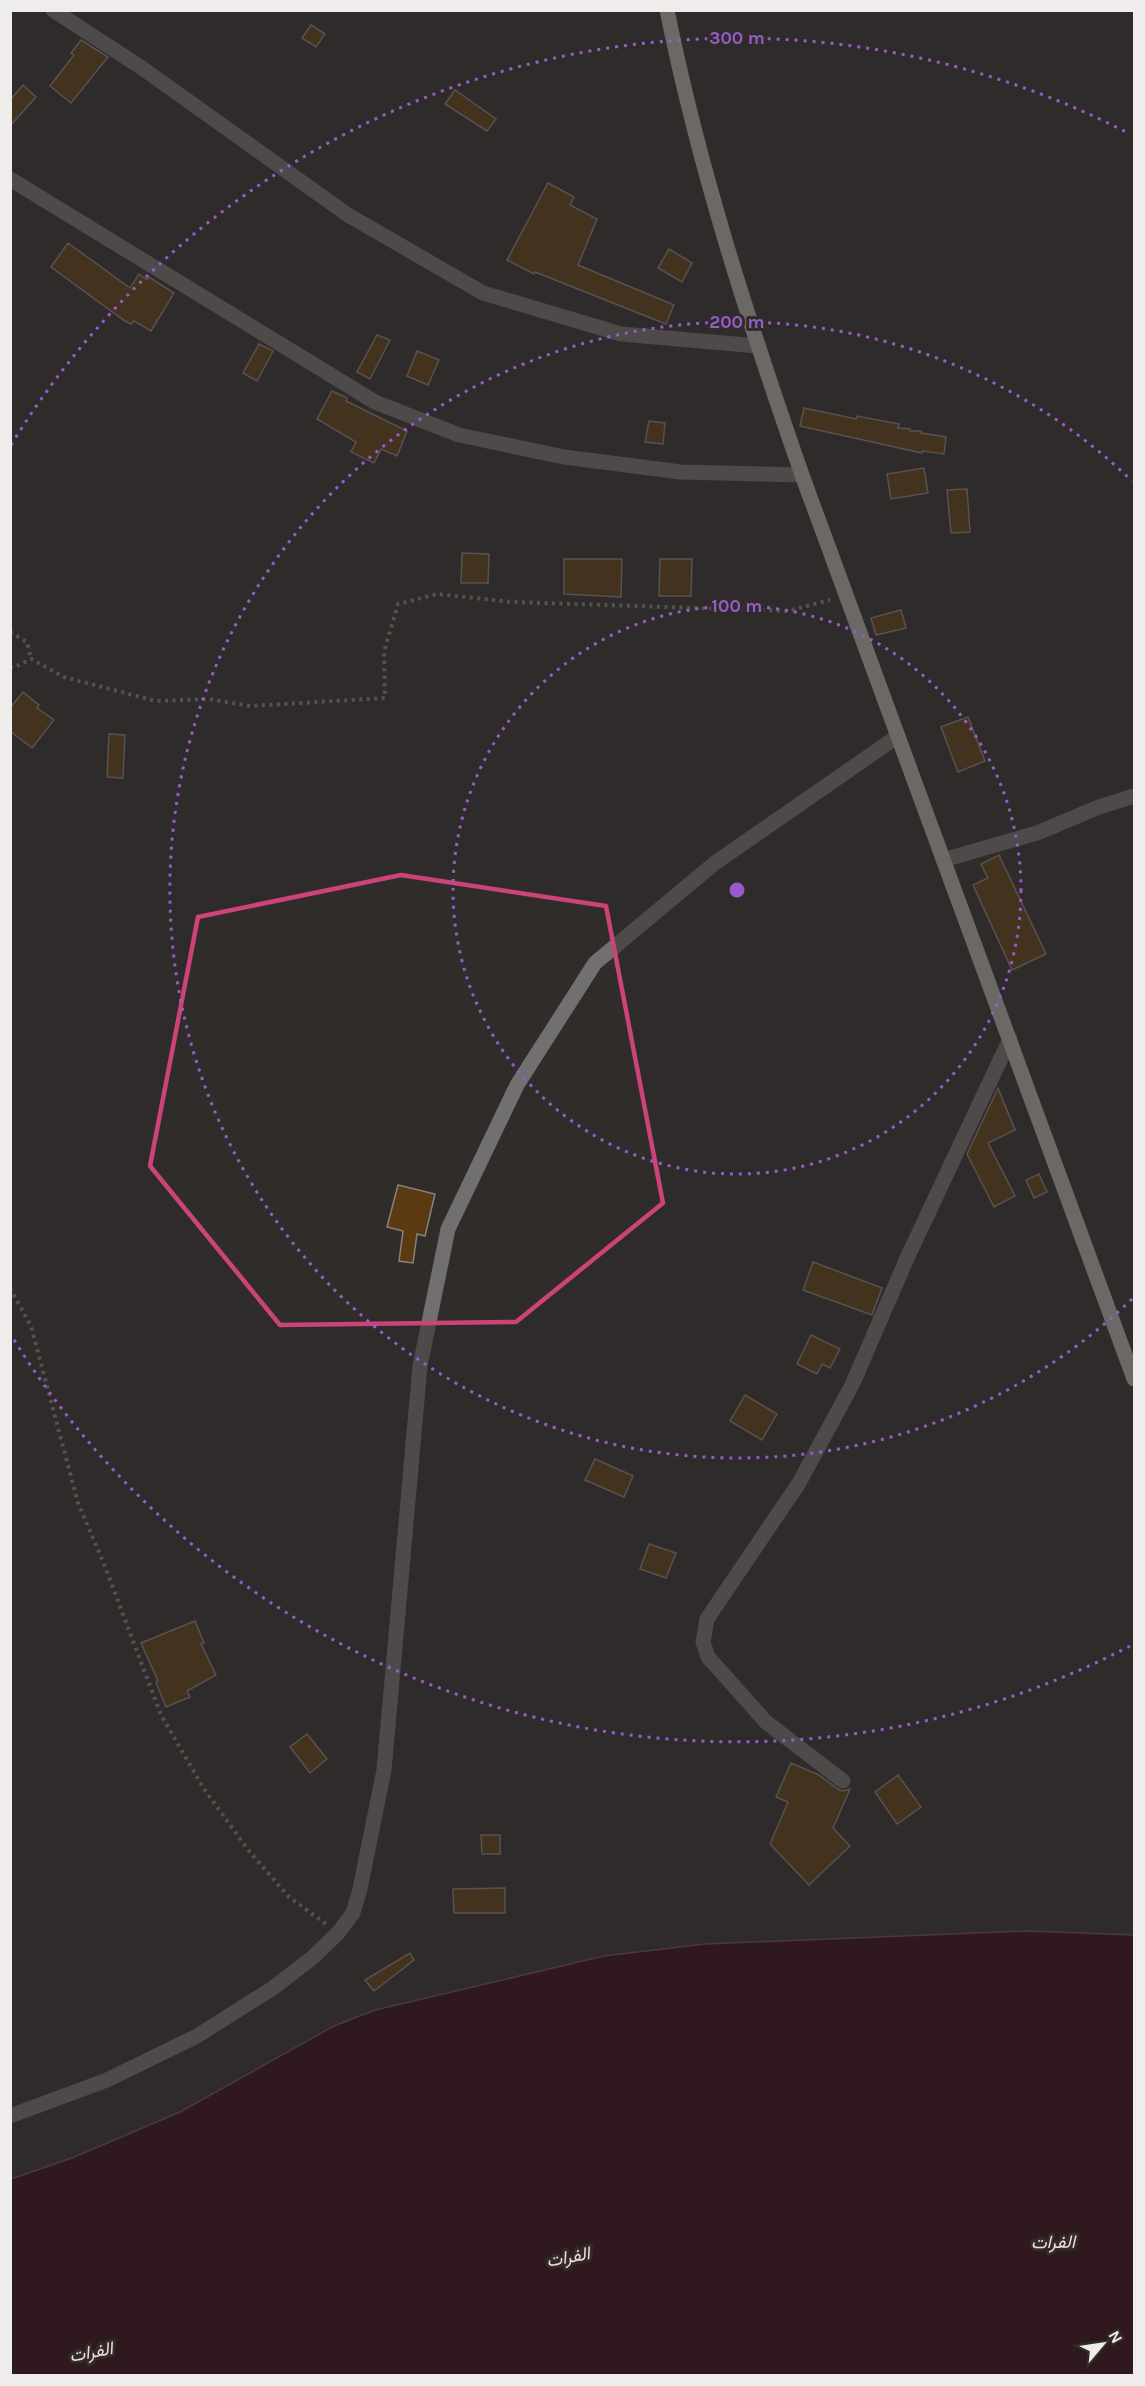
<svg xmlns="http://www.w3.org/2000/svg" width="1145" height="2386" font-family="Karla,Vazirmatn,sans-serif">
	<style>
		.water { fill: #310411; stroke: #6a4a52; stroke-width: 1.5 }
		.building { fill: #5c3a11; stroke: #84817e; stroke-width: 1.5 }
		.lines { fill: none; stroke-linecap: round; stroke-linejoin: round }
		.path { stroke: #827f7d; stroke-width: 4; stroke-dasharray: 3 4.5; stroke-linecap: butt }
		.minor { stroke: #716f6f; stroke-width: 15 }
		.major { stroke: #b6b1b0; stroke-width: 15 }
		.marked { fill: none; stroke: #cb4378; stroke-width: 4.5; stroke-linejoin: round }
		.ring { fill: none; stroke: #985cca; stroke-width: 3; stroke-dasharray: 3 6 }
		.labels { text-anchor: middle; stroke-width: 6; stroke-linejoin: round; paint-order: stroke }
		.water-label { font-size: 18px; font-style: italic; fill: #fcd8dd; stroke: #302c2a }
		.centre { fill: #985cca; stroke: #302c2a; stroke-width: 3 }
		.ring-label { font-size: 18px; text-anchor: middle; font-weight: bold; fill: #985cca; stroke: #302c2a; stroke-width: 6; stroke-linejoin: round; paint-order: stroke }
	</style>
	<rect width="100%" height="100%" fill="#302c2a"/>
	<polygon class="water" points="1027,1931 1134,1935 1134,2375 11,2375 11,2179 72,2158 180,2112 334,2026 375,2010 604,1956 705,1944"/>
	<g class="building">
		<polygon points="311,25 325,34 316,47 302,38"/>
		<polygon points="81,40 108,57 71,103 50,86 74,55 71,53"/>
		<polygon points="23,85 36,97 10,126 10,100"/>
		<polygon points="455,90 496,119 487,131 445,104"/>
		<polygon points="548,183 574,197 570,205 597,219 578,265 674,305 666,324 535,272 534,274 507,260"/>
		<polygon points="68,243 130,288 139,274 147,280 149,277 174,293 151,331 134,321 131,324 125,321 51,267"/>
		<polygon points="669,249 692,263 682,282 658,268"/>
		<polygon points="377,335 390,340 370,379 357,372"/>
		<polygon points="259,344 273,351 257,381 243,373"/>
		<polygon points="417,351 439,360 428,385 407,376"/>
		<polygon points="332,391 347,398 346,401 407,431 397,456 381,449 374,463 351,452 356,442 317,419"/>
		<polygon points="804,408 856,419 857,416 899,424 898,428 910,429 910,431 921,431 921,433 946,437 944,454 922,451 922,453 800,426"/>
		<polygon points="649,421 665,423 663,444 645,442"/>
		<polygon points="924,468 928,493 891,499 887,474"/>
		<polygon points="967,489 970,532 951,533 947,490"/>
		<polygon points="462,553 489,554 488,583 461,583"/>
		<polygon points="564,559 622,559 621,597 564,594"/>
		<polygon points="660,559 692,559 691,596 659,596"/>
		<polygon points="901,610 906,628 876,635 871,618"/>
		<polygon points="23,692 39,705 37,708 54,720 32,748 10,731 10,708"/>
		<polygon points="968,717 985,761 958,772 941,727"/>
		<polygon points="109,734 125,735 123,778 107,777"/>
		<polygon points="999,855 1046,954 1012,970 973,885 988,878 981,864"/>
		<polygon points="998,1088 1015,1130 988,1143 1015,1196 994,1207 967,1154"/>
		<polygon points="1039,1174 1047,1192 1034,1198 1026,1180"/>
		<polygon points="398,1185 435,1194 425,1236 417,1234 413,1263 399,1261 403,1231 387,1227"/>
		<polygon points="813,1262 882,1288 872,1315 803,1290"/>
		<polygon points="811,1335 840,1349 830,1368 822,1364 817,1374 797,1364"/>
		<polygon points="745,1395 777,1414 762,1440 730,1421"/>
		<polygon points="595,1459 633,1476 624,1497 585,1480"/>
		<polygon points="649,1544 676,1553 666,1578 640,1569"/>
		<polygon points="195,1621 204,1643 201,1644 216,1675 187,1691 190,1697 166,1707 156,1682 158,1681 141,1643"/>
		<polygon points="307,1734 327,1759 310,1773 290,1747"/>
		<polygon points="791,1763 819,1775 838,1789 842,1791 850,1789 833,1828 850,1846 809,1885 770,1844 788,1802 776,1797"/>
		<polygon points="898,1775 921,1807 897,1824 875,1792"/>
		<polygon points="481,1835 500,1835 500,1854 482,1854"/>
		<polygon points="505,1888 505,1913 454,1913 453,1889"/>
		<polygon points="410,1953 414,1960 374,1991 365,1980"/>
	</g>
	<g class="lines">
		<g class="path">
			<polyline points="10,632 27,642 31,659"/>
			<polyline points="10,667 13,668 31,659 64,677 156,701 209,699 250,706 385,698 384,652 398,604 437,594 512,602 788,611 830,600"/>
			<polyline points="10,1288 31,1326 78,1503 104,1564 161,1715 204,1789 249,1851 289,1897 326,1924"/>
		</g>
		<g class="minor">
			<polyline points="53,10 142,68 348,215 483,293 621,334 758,346"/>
			<polyline points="10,179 375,402 459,435 564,457 681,472 802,475"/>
			<polyline points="943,860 1037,833 1099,807 1134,796"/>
			<polyline points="843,1781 766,1722 708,1657 703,1642 707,1619 799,1483 852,1385 908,1256 1010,1039"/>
			<polyline points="10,2116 107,2080 197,2036 273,1988 312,1958 338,1933 353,1913 360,1889 384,1770 420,1366 448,1229 517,1085 595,963 715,863 898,736"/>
		</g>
		<path class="major" d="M667 10C699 169 749 323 802 475L1134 1379"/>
	</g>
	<path d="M0 0H1145V2386H0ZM401 875 606 906 663 1203 516 1322 280 1325 150 1166 198 917Z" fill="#302c2a" fill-opacity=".55" fill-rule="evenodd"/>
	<path class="marked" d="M401 875 606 906 663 1203 516 1322 280 1325 150 1166 198 917Z"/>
	<g class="ring">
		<circle cx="737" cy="890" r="284"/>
		<path d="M1132 1299A568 568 0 1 1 1132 481"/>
		<path d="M1130 1646A852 852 0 0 1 11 1335M11 445A852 852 0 0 1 1130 134"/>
	</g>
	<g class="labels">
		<g class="water-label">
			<text transform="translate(1053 2242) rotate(-1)" y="6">الفرات</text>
			<text transform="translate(568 2257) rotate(-11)" y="6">الفرات</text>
			<text transform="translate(91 2352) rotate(-11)" y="6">الفرات</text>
		</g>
	</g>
	<circle cx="737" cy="890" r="9" class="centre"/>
	<g class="ring-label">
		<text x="737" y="44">300 m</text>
		<text x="737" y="328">200 m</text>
		<text x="737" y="612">100 m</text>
	</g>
	<rect width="1145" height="2386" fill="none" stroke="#efedeb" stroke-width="24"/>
	<g transform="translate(1103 2344) rotate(61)" stroke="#302c2a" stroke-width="4.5" paint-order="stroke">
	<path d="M0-4.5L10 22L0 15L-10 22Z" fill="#efedeb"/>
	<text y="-9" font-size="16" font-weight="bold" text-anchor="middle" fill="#efedeb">N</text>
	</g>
</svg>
